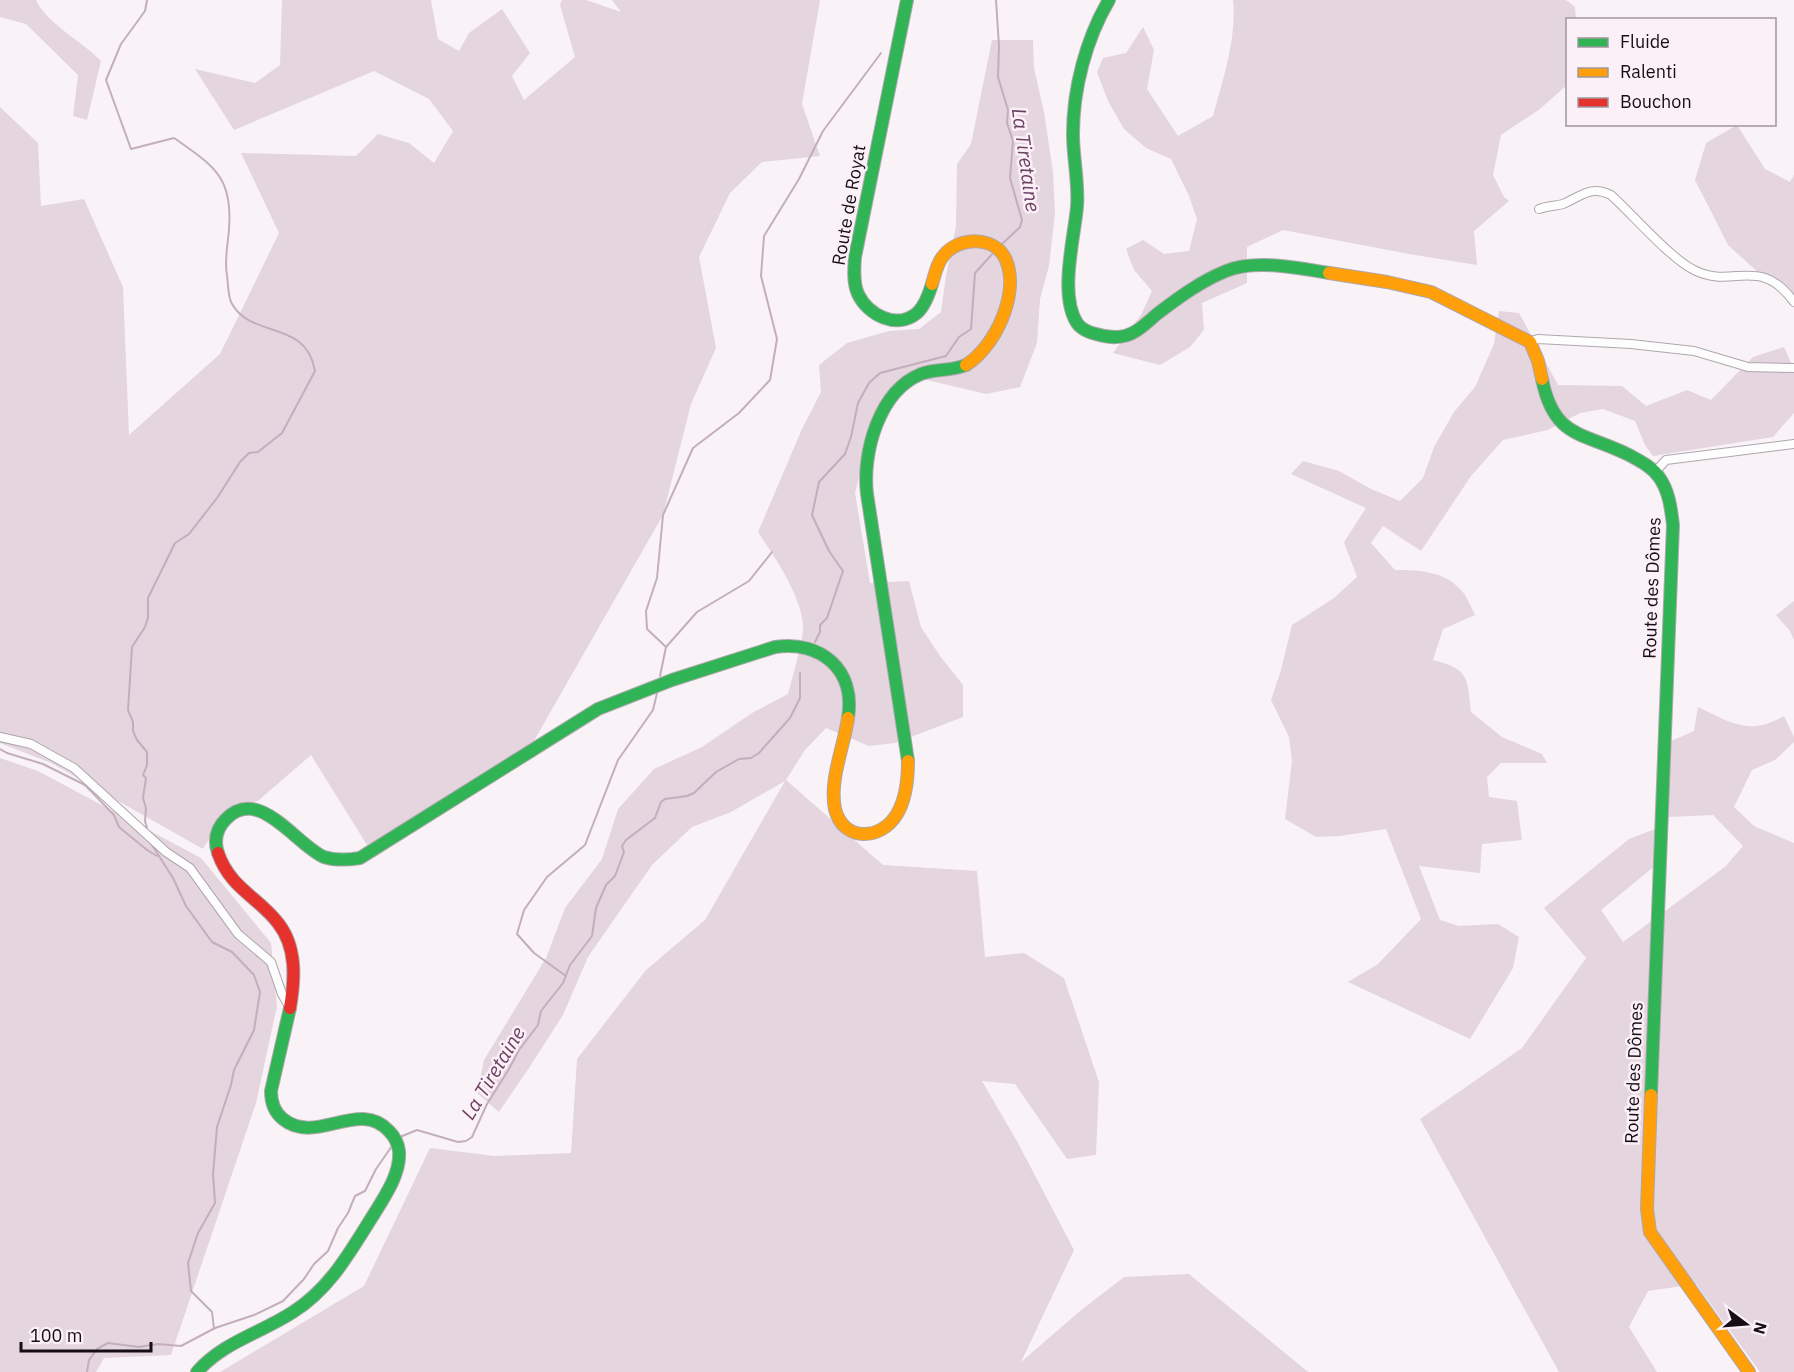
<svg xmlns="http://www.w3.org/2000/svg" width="1794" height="1372" font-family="'IBM Plex Sans',sans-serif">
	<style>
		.green { fill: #e4d5df }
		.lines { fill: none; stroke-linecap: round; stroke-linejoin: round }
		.stream { stroke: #c4aebe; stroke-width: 2 }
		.street-casing { stroke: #aea7ac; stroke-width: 10 }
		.fast-casing { stroke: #aea7ac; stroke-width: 14 }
		.slow-casing { stroke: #aea7ac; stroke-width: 14 }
		.jam-casing { stroke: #aea7ac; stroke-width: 14 }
		.street { stroke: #fefdfe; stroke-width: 8 }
		.fast { stroke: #30b455; stroke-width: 12 }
		.slow { stroke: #ff9f0a; stroke-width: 12 }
		.jam { stroke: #e5322d; stroke-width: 12 }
		.labels { text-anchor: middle; stroke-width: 5; stroke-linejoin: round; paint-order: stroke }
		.street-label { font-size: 18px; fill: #170e15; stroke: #fcf0f8 }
		.water-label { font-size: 20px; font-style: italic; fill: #6c4262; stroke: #fcf0f8 }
	</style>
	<rect width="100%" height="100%" fill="#f9f3f7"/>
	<g class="green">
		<path d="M0 0H36C47 24 82 41 101 61L87 120 73 116 78 75 26 24 0 17Z"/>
		<polygon points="282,0 431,0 438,39 459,51 469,33 502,9 530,53 512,76 524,100 575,57 560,5 562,0 586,0 621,12 612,0 820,0 802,104 820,156 762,162 730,193 699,257 716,348 691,404 663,515 531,746 429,812 367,845 311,755 259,800 225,814 203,849 51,763 0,743 0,107 38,143 41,206 84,199 123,287 129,435 220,354 279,233 241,153 356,156 378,134 409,143 434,163 453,131 429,99 374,71 234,130 195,69 255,83 280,65"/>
		<path d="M1233 0H1566L1575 7 1576 19 1568 20 1567 85 1540 109 1501 135 1493 175 1504 197 1509 201 1474 231 1477 265 1409 254 1283 230 1247 247V283L1202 303 1204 330 1190 347 1160 365 1113 353 1141 315 1152 291 1134 270 1126 249 1143 240 1164 254 1189 251 1197 219 1189 196 1171 159 1146 148 1124 129 1108 101 1097 72 1103 58 1126 53 1143 27 1154 50 1147 89 1178 136 1213 116C1223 78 1237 39 1233 0Z"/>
		<path d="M992 40H1033L1034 68 1044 112 1053 172 1055 213 1049 266 1040 299 1037 343 1020 387 986 394 906 375 876 409 855 493 870 583 909 581 921 627 940 656 963 685V717L895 743 869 746 826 728 805 750 786 780 883 865 977 871 985 957 1024 953 1064 978 1099 1082 1096 1155 1067 1159 1015 1084 982 1081 1018 1143 1074 1250 1021 1362 1080 1311 1124 1277 1189 1274 1308 1372H220L364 1286 430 1148 494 1156 571 1153 577 1059 646 970 705 920 785 781 731 812 692 827 652 865 588 957 563 1015 529 1068 499 1112 477 1093 484 1060 546 958 565 908 602 859 618 809 654 769 702 747 752 713 788 694C792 679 804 638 803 625 801 595 774 556 758 532L802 429 821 392 819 365 847 343 889 331 919 329 941 312 946 276 956 226 957 164 971 144Z"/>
		<polygon points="1737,125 1765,169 1790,182 1794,175 1794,305 1728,245 1695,180 1706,143"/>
		<path d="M1499 311 1519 313 1558 385 1622 386 1646 406 1687 390 1711 400 1753 357 1784 347 1794 369V413L1773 437 1653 456 1645 445 1635 421 1603 409 1580 413 1548 430 1503 440 1471 476 1421 551 1383 526 1371 543 1395 570C1419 570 1444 571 1461 590 1467 596 1471 607 1475 615L1443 629 1433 660C1470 669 1467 678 1471 712L1502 737 1542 754 1547 763H1501L1487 777 1489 797 1517 801 1522 840 1482 844 1480 873 1419 866 1440 920 1459 926 1498 924 1519 937 1513 968 1470 1039 1348 982 1378 964 1421 919 1386 829 1340 836 1316 837 1285 819 1292 761 1289 737 1271 700 1281 670 1292 625 1334 598 1357 577 1344 542 1366 508 1291 474 1303 461 1339 471 1371 489 1400 501 1423 478 1434 447 1454 412 1475 387 1494 344Z"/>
		<polygon points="1794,601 1794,640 1790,631 1776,615"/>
		<path d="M1698 707C1732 723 1748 736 1784 716L1794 737V742L1775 760 1752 770 1734 807 1754 826 1794 843V1372H1760L1696 1284 1648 1291 1629 1327 1657 1372H1559L1420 1119 1522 1048 1586 958 1544 908 1629 839 1658 828 1656 865 1601 910 1623 942 1726 866 1743 846 1713 815 1668 817 1671 741 1694 731Z"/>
		<polygon points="0,758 38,771 201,858 271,943 277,1006 256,1103 171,1355 104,1358 96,1372 0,1372"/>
	</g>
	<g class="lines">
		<g class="stream">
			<polyline points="996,0 999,46 998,77 1008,110 1007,123 1013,141 1010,178 1022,220 1020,227 1001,245"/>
			<polyline points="815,642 820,632 820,625 827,618 843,571 829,551 812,515 819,482 845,454 851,437 858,403 869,383 880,373 946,356 959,337 971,329 975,273 995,251"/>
			<polyline points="666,647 697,612 749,581 772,552"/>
			<polyline points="660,676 666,647 647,629 646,611 657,578 663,515 693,448 739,413 770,380 777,339 761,276 764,236 799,179 823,131 881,53"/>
			<polyline points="0,749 7,753 43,764 85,785 114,815 119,827 147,850 157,856"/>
			<path d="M147 828 145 821 146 808 143 798 146 778 143 775 147 765V752L137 740 133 731V722L128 710 132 647 145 627 148 618V598L175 543 189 534 217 498 240 462 249 453 258 452 282 433 315 371C306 318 250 340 231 302 228 295 228 283 227 275 224 260 228 245 229 229 233 177 214 166 174 138L131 149 106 80 121 44 145 11 147 0"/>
			<polyline points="152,845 173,878 186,906 212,942 232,952 254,975 260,992 254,1030 234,1070 231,1085 217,1127 213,1174 215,1203 198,1233 188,1263 191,1291 212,1312 214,1329"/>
			<polyline points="566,976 534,953 517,934 524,910 547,877 585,845 618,760 653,710 657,693"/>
			<polyline points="400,1137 417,1130 458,1142 466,1141 472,1137 487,1104 509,1069 519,1050 538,1025 541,1011 563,983 570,965 592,936 596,908 606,885 615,876 624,852 622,846 626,840 655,818 661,802 665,799 687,796 694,793 716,772 739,759 751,758 759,753 790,718 800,698 800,673"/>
			<polyline points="87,1372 89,1360 97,1349 108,1343 139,1347 158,1344 181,1346 215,1328 254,1315 283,1301 304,1279 314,1264 328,1251 338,1228 348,1213 355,1196 365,1191 376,1169 394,1143"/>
		</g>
		<g class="street-casing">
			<g id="street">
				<path d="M1539 209C1547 206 1555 206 1563 204 1582 196 1590 185 1611 195 1633 215 1670 258 1694 270 1733 290 1759 254 1794 302"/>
				<polyline points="1530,342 1538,339 1631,344 1694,351 1748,367 1794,368"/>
				<polyline points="1655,472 1666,460 1794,444"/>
				<polyline points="0,737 31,744 74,768 166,852 190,868 238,934 271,962 282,994 290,1008"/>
			</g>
		</g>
		<g class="fast-casing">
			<g id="fast">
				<path d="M907 0 855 257C854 269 853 283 858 294 868 315 897 330 917 313 925 306 929 294 932 284"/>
				<path d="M1109 0C1086 39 1073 89 1073 134 1073 158 1079 183 1077 207 1074 239 1059 295 1077 323 1081 329 1090 333 1096 334 1109 338 1124 339 1136 331 1143 327 1150 320 1157 314 1178 298 1201 281 1226 271 1256 259 1298 268 1329 273"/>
				<path d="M1542 379C1554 439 1583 432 1629 455 1640 461 1652 467 1659 477 1669 491 1671 508 1673 525L1651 1095"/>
				<path d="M908 761 867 494C862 453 879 391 921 374 935 368 949 372 966 365"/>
				<path d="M218 853C214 841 216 829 226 819 259 785 296 845 324 857 336 861 348 860 360 858L598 709 672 680 775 647C821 640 856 670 848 718"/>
				<path d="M197 1372C223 1342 261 1333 293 1312 331 1288 351 1250 374 1214 385 1196 401 1173 399 1151 398 1143 395 1137 389 1131 359 1098 316 1146 283 1119 274 1112 271 1102 271 1091L290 1008"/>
			</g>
		</g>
		<g class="slow-casing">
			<g id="slow">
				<polyline points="1329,273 1387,282 1431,292 1530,342 1538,361 1542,379"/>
				<path d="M932 284C935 274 937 263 944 255 959 236 996 236 1006 260 1020 294 995 347 966 365"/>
				<path d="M848 718C844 747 829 780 835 809 843 842 881 841 897 814 906 799 908 779 908 761"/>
				<polyline points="1651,1095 1647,1209 1650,1232 1749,1372"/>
			</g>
		</g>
		<g class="jam-casing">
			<path id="jam" d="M218 853C230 888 258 897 278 923 297 947 295 979 290 1008"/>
		</g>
		<use href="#street" class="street"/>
		<use href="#fast" class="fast"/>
		<use href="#slow" class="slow"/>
		<use href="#jam" class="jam"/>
	</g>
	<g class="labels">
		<g class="street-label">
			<text transform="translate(849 205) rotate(-80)" y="6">Route de Royat</text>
			<text transform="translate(1652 588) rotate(-88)" y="6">Route des Dômes</text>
			<text transform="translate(1634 1073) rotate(-88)" y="6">Route des Dômes</text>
		</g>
		<g class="water-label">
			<text transform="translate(1026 160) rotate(82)" y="7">La Tiretaine</text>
			<text transform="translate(493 1073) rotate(-59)" y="7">La Tiretaine</text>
		</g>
	</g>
	<rect x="1566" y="18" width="210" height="108" fill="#fcf0f8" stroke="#a0969d" stroke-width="1.5"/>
	<rect x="1578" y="38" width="30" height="9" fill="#30b455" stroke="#a0969d" stroke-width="1.5"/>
	<text x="1620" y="48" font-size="18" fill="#170e15">Fluide</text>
	<rect x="1578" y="68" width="30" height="9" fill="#ff9f0a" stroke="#a0969d" stroke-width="1.5"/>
	<text x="1620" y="78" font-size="18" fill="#170e15">Ralenti</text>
	<rect x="1578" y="98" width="30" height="9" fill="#e5322d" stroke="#a0969d" stroke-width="1.5"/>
	<text x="1620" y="108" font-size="18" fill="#170e15">Bouchon</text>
	<g transform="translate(1746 1324) rotate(106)" stroke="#fcf0f8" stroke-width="4.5" paint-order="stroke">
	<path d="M0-4.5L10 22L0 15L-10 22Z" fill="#170e15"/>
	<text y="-9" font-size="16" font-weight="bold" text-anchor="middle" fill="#170e15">N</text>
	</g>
	<path d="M21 1342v9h130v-9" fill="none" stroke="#170e15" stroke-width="3"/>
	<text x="30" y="1342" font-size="18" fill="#170e15" stroke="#fcf0f8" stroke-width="4.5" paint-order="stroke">100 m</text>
</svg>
